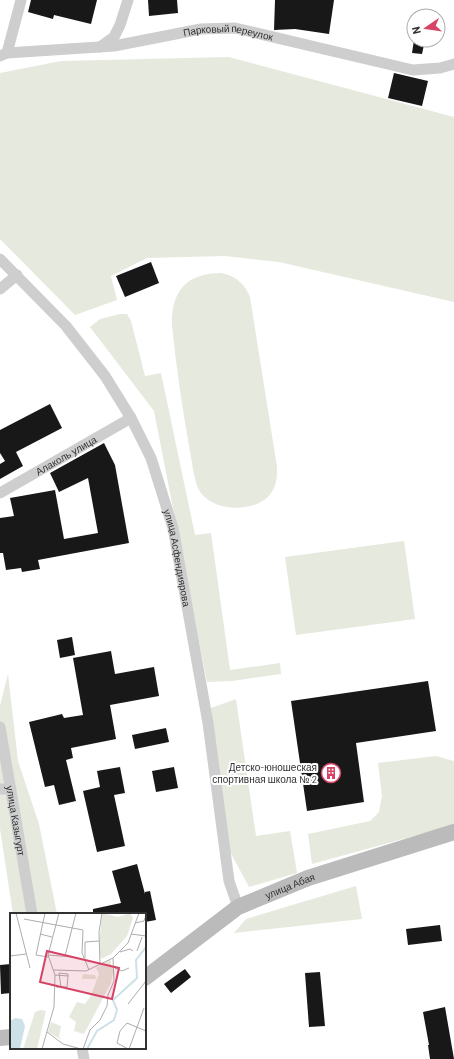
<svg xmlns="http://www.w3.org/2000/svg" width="454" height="1059" font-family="Barlow,sans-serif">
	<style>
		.green { fill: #e6e9dd }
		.building { fill: #181818 }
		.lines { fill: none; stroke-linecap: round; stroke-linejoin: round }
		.street { stroke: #cecece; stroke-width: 11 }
		.secondary { stroke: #bbb; stroke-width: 16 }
		.labels { text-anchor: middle; stroke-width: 4; stroke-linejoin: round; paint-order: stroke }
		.street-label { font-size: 10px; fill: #313131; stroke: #fff }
		.poi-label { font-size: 10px; fill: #313131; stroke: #fff; text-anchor: end }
		.inset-river { fill: none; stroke: #cce2e8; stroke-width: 2 }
		.inset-road { fill: none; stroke: #adadad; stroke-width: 1 }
		.view { fill: #d74366; fill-opacity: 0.15; stroke: #d74366; stroke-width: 2 }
		.inset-edge { fill: none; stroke: #313131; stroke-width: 2 }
	</style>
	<rect width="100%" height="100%" fill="#fff"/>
	<g class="green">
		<polygon points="229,57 454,117 454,302 279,262 225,256 147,258 111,276 117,300 75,315 0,239 0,73 61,61"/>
		<path d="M221 273C236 276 244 283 250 297L277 467C277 475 277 483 273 490 260 515 209 513 198 488 193 475 192 460 189 446 182 406 176 366 172 325 171 291 187 273 221 273Z"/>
		<polygon points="120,314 127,314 131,321 145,376 161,373 195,535 211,533 230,670 280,663 281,674 232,681 207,682 154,411 90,327 100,319"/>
		<polygon points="404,541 415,619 296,635 285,557"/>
		<polygon points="8,674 18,761 39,824 57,914 13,914 0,829 0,706"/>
		<polygon points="236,699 256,836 290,831 297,873 249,887 228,848 211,708"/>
		<polygon points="436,756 454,761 454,825 312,864 308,834 370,821 379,812 382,796 378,763"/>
		<polygon points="356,886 362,919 234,933 246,919"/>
	</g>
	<g class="building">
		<polygon points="31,0 97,0 91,24 54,15 53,19 28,12"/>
		<polygon points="148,0 177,0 178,13 149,16"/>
		<polygon points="275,0 334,0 329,34 295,29 274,30"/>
		<polygon points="414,40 425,40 422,54 412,53"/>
		<polygon points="394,73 428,81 422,106 388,98"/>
		<polygon points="151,262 159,283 125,297 116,276"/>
		<polygon points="50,404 62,428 16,452 23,466 0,479 0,464 5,461 0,453 0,430"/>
		<polygon points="104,443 115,465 129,543 38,560 40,569 22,572 21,568 6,570 3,553 0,553 0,518 14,516 10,498 55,490 64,539 98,533 88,478 59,492 50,473"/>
		<polygon points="72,637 75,655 60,658 57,640"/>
		<polygon points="111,651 115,674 154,667 159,696 110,705 116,739 71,748 73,758 66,760 76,801 59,805 54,785 45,787 29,722 62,714 64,718 83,715 73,658"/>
		<polygon points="428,681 436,731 356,743 364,802 307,811 291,701"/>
		<polygon points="166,728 169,742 135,749 132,735"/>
		<polygon points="120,767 125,793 114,795 125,846 97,852 83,791 100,787 97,771"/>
		<polygon points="174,767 178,788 156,792 152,771"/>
		<polygon points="137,864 145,894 145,892 150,891 156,920 145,922 145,914 93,914 93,909 121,903 112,871"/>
		<polygon points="440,925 442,941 408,945 406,929"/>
		<polygon points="11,964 11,993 1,994 0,965"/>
		<polygon points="185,969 191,977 171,993 164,984"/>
		<polygon points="320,972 325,1026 309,1027 305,973"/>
		<polygon points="445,1007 454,1059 430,1059 428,1045 429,1045 423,1012"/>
	</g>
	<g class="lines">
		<g class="street">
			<polyline points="100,47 114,37 120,25 128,0"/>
			<polyline points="7,53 21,0"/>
			<path id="s1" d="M0 56 7 53 114 46 201 29 235 28 413 70 440 68 454 64"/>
			<path id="s2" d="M0 259 66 326 105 376 131 418 151 458 173 528 208 723 229 881 238 907"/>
			<polyline points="0,289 17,275"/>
			<path id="s3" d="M0 493 131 418"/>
			<path id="s4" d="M0 727 32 914"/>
			<polyline points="0,789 11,789"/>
			<polyline points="82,1048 84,1059"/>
		</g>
		<g class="secondary">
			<path id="s5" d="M145 978 238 907 308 878 454 832"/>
			<polyline points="0,1038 11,1037"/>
		</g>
	</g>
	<defs>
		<g id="building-ring" transform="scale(1)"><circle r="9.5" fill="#fff" stroke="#d74366" stroke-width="1.5"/><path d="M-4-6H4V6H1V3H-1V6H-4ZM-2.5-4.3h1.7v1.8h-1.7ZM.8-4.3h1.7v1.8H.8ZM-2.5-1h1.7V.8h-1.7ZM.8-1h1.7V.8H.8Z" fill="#d74366"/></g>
	</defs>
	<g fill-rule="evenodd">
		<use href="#building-ring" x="331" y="773"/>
	</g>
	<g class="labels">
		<g class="street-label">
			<text dy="4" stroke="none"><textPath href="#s1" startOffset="231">Парковый переулок</textPath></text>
			<text dy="4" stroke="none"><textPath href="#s3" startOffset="76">Алаколь улица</textPath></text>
			<text dy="4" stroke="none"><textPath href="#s2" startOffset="355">улица Асфендиярова</textPath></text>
			<text dy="4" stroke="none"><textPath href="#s4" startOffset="95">улица Казыгурт</textPath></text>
			<text dy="4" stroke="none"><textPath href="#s5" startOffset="173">улица Абая</textPath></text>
		</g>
		<g class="poi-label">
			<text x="317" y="771">Детско-юношеская<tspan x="317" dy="12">спортивная школа № 2</tspan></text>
		</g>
	</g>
	<g transform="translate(10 913)">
		<rect width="136" height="136" fill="#fff"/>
		<path d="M92 0 108 4 120 0 123 5 117 23 101 41 91 46 89 35ZM101 46V52L104 54 101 70 74 121 64 118 66 109 59 104 67 89 75 91 81 82 89 61 86 55ZM73 61 85 62 87 66H72ZM30 97 36 98 27 136H13L25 99ZM41 109 51 113 49 124 52 127 38 119Z" fill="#e6e9dd"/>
		<path d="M5 105 12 106 15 113 10 136H0V108Z" fill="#cce2e8"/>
		<path class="inset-river" d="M77 136 87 118 104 107 107 97 103 87 127 65 126 47 136 34"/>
		<path class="inset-road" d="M6 0 20 55M35 0 26 42 38 44M14 6 73 17 72 40 79 57M125 10 134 8 136 2M30 21 42 24M121 21 136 23M127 38 132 24M110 39 120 36 123 38M38 42 63 44M0 43 16 41M55 43 66 0M75 45V29L89 28M90 52 89 19 92 0M105 55 112 58 119 55M44 57 76 58 103 45 118 30 129 0M45 62 58 63 57 74H46M51 74 49 60 58 61V63M118 91 136 68M37 119 53 131 71 136M32 136 44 94 45 62 38 42 49 0M73 136 80 117 90 107 97 93 98 82 104 68 103 45M118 136 107 130 110 118 117 110 136 118M119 136 134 95"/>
		<path class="view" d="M37 38 109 55 102 86 30 69Z"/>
		<rect width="136" height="136" class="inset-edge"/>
	</g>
	<g transform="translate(426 28) rotate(257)"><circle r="19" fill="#ffffff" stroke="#adadad"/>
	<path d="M0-3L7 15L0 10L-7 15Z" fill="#d74366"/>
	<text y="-6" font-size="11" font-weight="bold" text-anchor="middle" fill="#313131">N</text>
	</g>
</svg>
